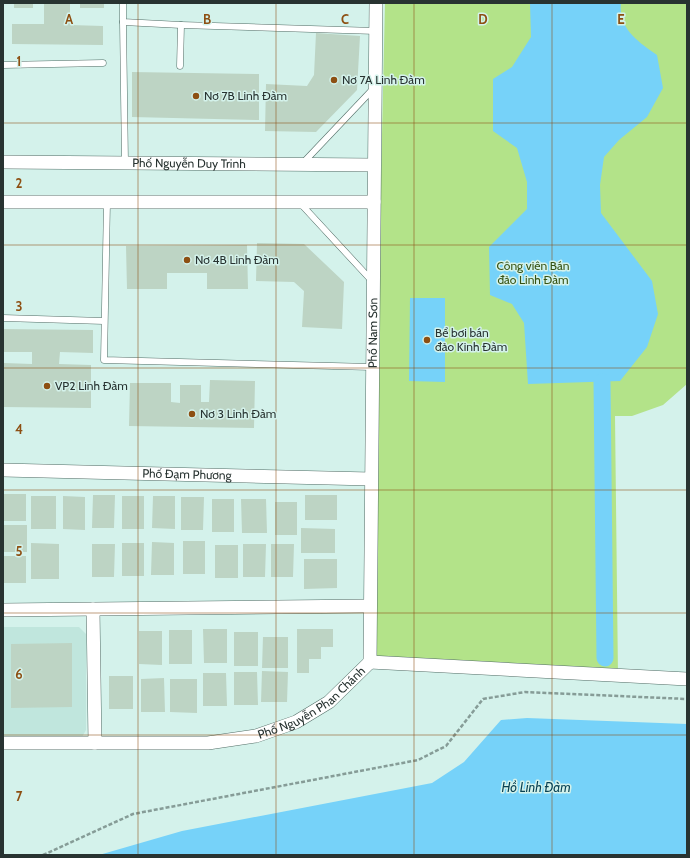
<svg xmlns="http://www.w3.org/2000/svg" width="690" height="858" font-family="Cabin,sans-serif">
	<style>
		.built { fill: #c0e6dd }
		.green { fill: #b3e389 }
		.water { fill: #76d2f9 }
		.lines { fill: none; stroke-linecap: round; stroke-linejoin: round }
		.canal { stroke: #76d2f9; stroke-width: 17 }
		.building { fill: #bdd4c4 }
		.lane-casing { stroke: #526d66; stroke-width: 7 }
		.street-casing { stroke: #526d66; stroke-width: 14 }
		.path { stroke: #869c97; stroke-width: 2.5; stroke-dasharray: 4 2; stroke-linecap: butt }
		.lane { stroke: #fff; stroke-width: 6 }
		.street { stroke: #fff; stroke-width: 13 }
		.grid { fill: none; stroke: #8d4f12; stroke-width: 1; stroke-opacity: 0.55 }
		.poi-dot { fill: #8d4f12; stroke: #d4f2eb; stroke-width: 1.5 }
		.labels { text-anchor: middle; stroke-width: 3; stroke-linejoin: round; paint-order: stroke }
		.poi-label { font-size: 12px; fill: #283331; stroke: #d4f2eb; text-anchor: start }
		.street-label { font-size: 12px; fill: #283331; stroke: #d4f2eb }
		.park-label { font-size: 12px; fill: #355213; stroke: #d4f2eb }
		.water-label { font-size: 13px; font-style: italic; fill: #084154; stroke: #d4f2eb }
		.grid-label { font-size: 13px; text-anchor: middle; font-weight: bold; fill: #8d4f12; stroke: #d4f2eb; stroke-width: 3; stroke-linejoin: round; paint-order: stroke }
	</style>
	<rect width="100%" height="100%" fill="#d4f2eb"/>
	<polygon class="built" points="3,627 79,627 86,634 86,730 82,737 3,737"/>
	<polygon class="green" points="385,3 687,3 687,384 663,405 632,416 615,416 618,676 370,662"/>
	<g class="water">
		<path d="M530 3H621C618 29 639 42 657 55L663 88 647 117 619 140 604 157 600 185 601 213 652 281 658 314 647 347 620 381 528 384 524 323 512 304 490 295 489 247 527 209V182L517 148 493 131V79L512 67 531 37Z"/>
		<polygon points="410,298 445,298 445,382 409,381"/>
		<polygon points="527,718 687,724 687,855 99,855 182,831 432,783 464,762 501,720"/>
	</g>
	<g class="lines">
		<polyline class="canal" points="602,382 605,658"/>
	</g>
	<g class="building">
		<rect x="14" y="3" width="19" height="5"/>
		<polygon points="44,3 70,3 70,25 103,26 103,45 12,44 12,24 44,24"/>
		<rect x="80" y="3" width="24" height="5"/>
		<polygon points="316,33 360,36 357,90 316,132 265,131 266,84 307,86 314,75"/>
		<polygon points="132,72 259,74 259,120 132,117"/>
		<polygon points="257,243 304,244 344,282 342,329 302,327 304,291 294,282 256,281"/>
		<polygon points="247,245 248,289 207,289 207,273 167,273 167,289 127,289 126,246"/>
		<polygon points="3,329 93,330 93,353 60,352 59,364 91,365 91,408 3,407 4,363 32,364 32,352 3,352"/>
		<polygon points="210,380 255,381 254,428 129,426 130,383 171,383 171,402 180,403 180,385 201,385 201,402 209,402"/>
		<rect x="3" y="494" width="23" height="27"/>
		<polygon points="93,495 115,495 114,528 92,528"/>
		<rect x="305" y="495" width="32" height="25"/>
		<rect x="31" y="496" width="25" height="33"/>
		<polygon points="63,496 85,497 85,530 63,529"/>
		<rect x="122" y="496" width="22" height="33"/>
		<polygon points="153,496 175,496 175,529 152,528"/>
		<polygon points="181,497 204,497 203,530 181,530"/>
		<rect x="212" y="499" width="22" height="33"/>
		<polygon points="241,499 266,499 267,533 242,533"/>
		<rect x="275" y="502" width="22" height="33"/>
		<rect x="3" y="525" width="24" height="27"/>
		<polygon points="301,528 335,529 335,553 301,553"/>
		<rect x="183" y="541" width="22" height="33"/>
		<polygon points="152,542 174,543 174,575 151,575"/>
		<polygon points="31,543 59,544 59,579 31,579"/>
		<rect x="122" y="543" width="22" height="33"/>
		<polygon points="92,544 115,544 114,577 92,577"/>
		<polygon points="243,544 266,544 265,577 243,577"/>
		<polygon points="271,544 294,544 293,577 271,577"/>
		<rect x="215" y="545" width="23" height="33"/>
		<rect x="3" y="556" width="23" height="27"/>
		<polygon points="304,559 337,559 337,588 304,589"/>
		<polygon points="203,629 227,629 227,663 204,663"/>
		<polygon points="297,629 333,629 333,647 321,647 321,659 309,659 309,673 297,673"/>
		<rect x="169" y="630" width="23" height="34"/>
		<polygon points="139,631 162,631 162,665 139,664"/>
		<rect x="234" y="632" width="24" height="34"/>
		<polygon points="263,637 288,637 288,668 262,668"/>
		<polygon points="72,643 72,707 11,708 11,644"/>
		<polygon points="262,671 288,672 287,702 261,702"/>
		<polygon points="234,672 257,672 258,705 234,705"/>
		<polygon points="203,673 226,673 227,706 203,706"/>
		<rect x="109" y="676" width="24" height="33"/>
		<polygon points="164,678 165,712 141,712 141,679"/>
		<polygon points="170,679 197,679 197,713 170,712"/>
	</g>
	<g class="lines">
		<g class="lane-casing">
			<g id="lane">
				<polyline points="123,3 123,22 181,25 376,31"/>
				<polyline points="123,22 125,163"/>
				<polyline points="3,65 103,63"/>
				<polyline points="180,66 181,25"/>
				<polyline points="302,164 374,88"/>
				<polyline points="107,202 104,360 372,367"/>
				<polyline points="300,203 372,281"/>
				<polyline points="3,318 104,321"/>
			</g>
		</g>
		<g class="street-casing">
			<g id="street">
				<path id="s1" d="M3 162 374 165"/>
				<polyline points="3,202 374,202"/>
				<path id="s2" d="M3 470 371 479"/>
				<polyline points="93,609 95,743"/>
				<polyline points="3,610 370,606"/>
				<path id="s3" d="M370 662 376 3"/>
				<polyline points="370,662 687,679"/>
				<path id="s4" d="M3 743H208L256 736 296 722 329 702 370 662"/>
			</g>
		</g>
		<polyline class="path" points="43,855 133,814 418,760 446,746 483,699 525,692 687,699"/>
		<use href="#lane" class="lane"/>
		<use href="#street" class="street"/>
	</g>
	<path class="grid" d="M138 3V855M276 3V855M414 3V855M552 3V855M3 123H687M3 245H687M3 368H687M3 490H687M3 613H687M3 735H687"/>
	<g class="poi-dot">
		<circle cx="334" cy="80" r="4"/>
		<circle cx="196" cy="96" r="4"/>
		<circle cx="187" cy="260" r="4"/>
		<circle cx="427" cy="340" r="4"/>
		<circle cx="47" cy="386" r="4"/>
		<circle cx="192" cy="414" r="4"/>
	</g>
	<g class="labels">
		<g class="poi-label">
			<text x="342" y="84">Nơ 7A Linh Đàm</text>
			<text x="204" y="100">Nơ 7B Linh Đàm</text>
			<text x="195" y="264">Nơ 4B Linh Đàm</text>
			<text x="435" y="337">Bể bơi bán<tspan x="435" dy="14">đảo Kinh Đàm</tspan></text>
			<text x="55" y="390">VP2 Linh Đàm</text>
			<text x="200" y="418">Nơ 3 Linh Đàm</text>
		</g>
		<g class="street-label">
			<text dy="4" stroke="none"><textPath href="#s1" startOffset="186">Phố Nguyễn Duy Trinh</textPath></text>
			<text dy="4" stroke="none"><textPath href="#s3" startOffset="329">Phố Nam Sơn</textPath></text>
			<text dy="4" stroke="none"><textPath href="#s2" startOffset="184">Phố Đạm Phương</textPath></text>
			<text dy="4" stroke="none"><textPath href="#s4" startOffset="319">Phố Nguyễn Phan Chánh</textPath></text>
		</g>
		<g class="park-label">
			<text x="533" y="270">Công viên Bán<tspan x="533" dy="14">đảo Linh Đàm</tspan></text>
		</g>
		<g class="water-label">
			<text x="536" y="792">Hồ Linh Đàm</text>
		</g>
	</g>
	<g class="grid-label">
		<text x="69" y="24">A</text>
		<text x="207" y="24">B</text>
		<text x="345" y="24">C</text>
		<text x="483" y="24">D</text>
		<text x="621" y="24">E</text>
		<text x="19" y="66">1</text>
		<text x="19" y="188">2</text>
		<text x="19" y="311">3</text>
		<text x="19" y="434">4</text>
		<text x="19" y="556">5</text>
		<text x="19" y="679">6</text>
		<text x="19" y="801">7</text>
	</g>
	<rect width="690" height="858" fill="none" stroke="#283331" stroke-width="8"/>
</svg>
